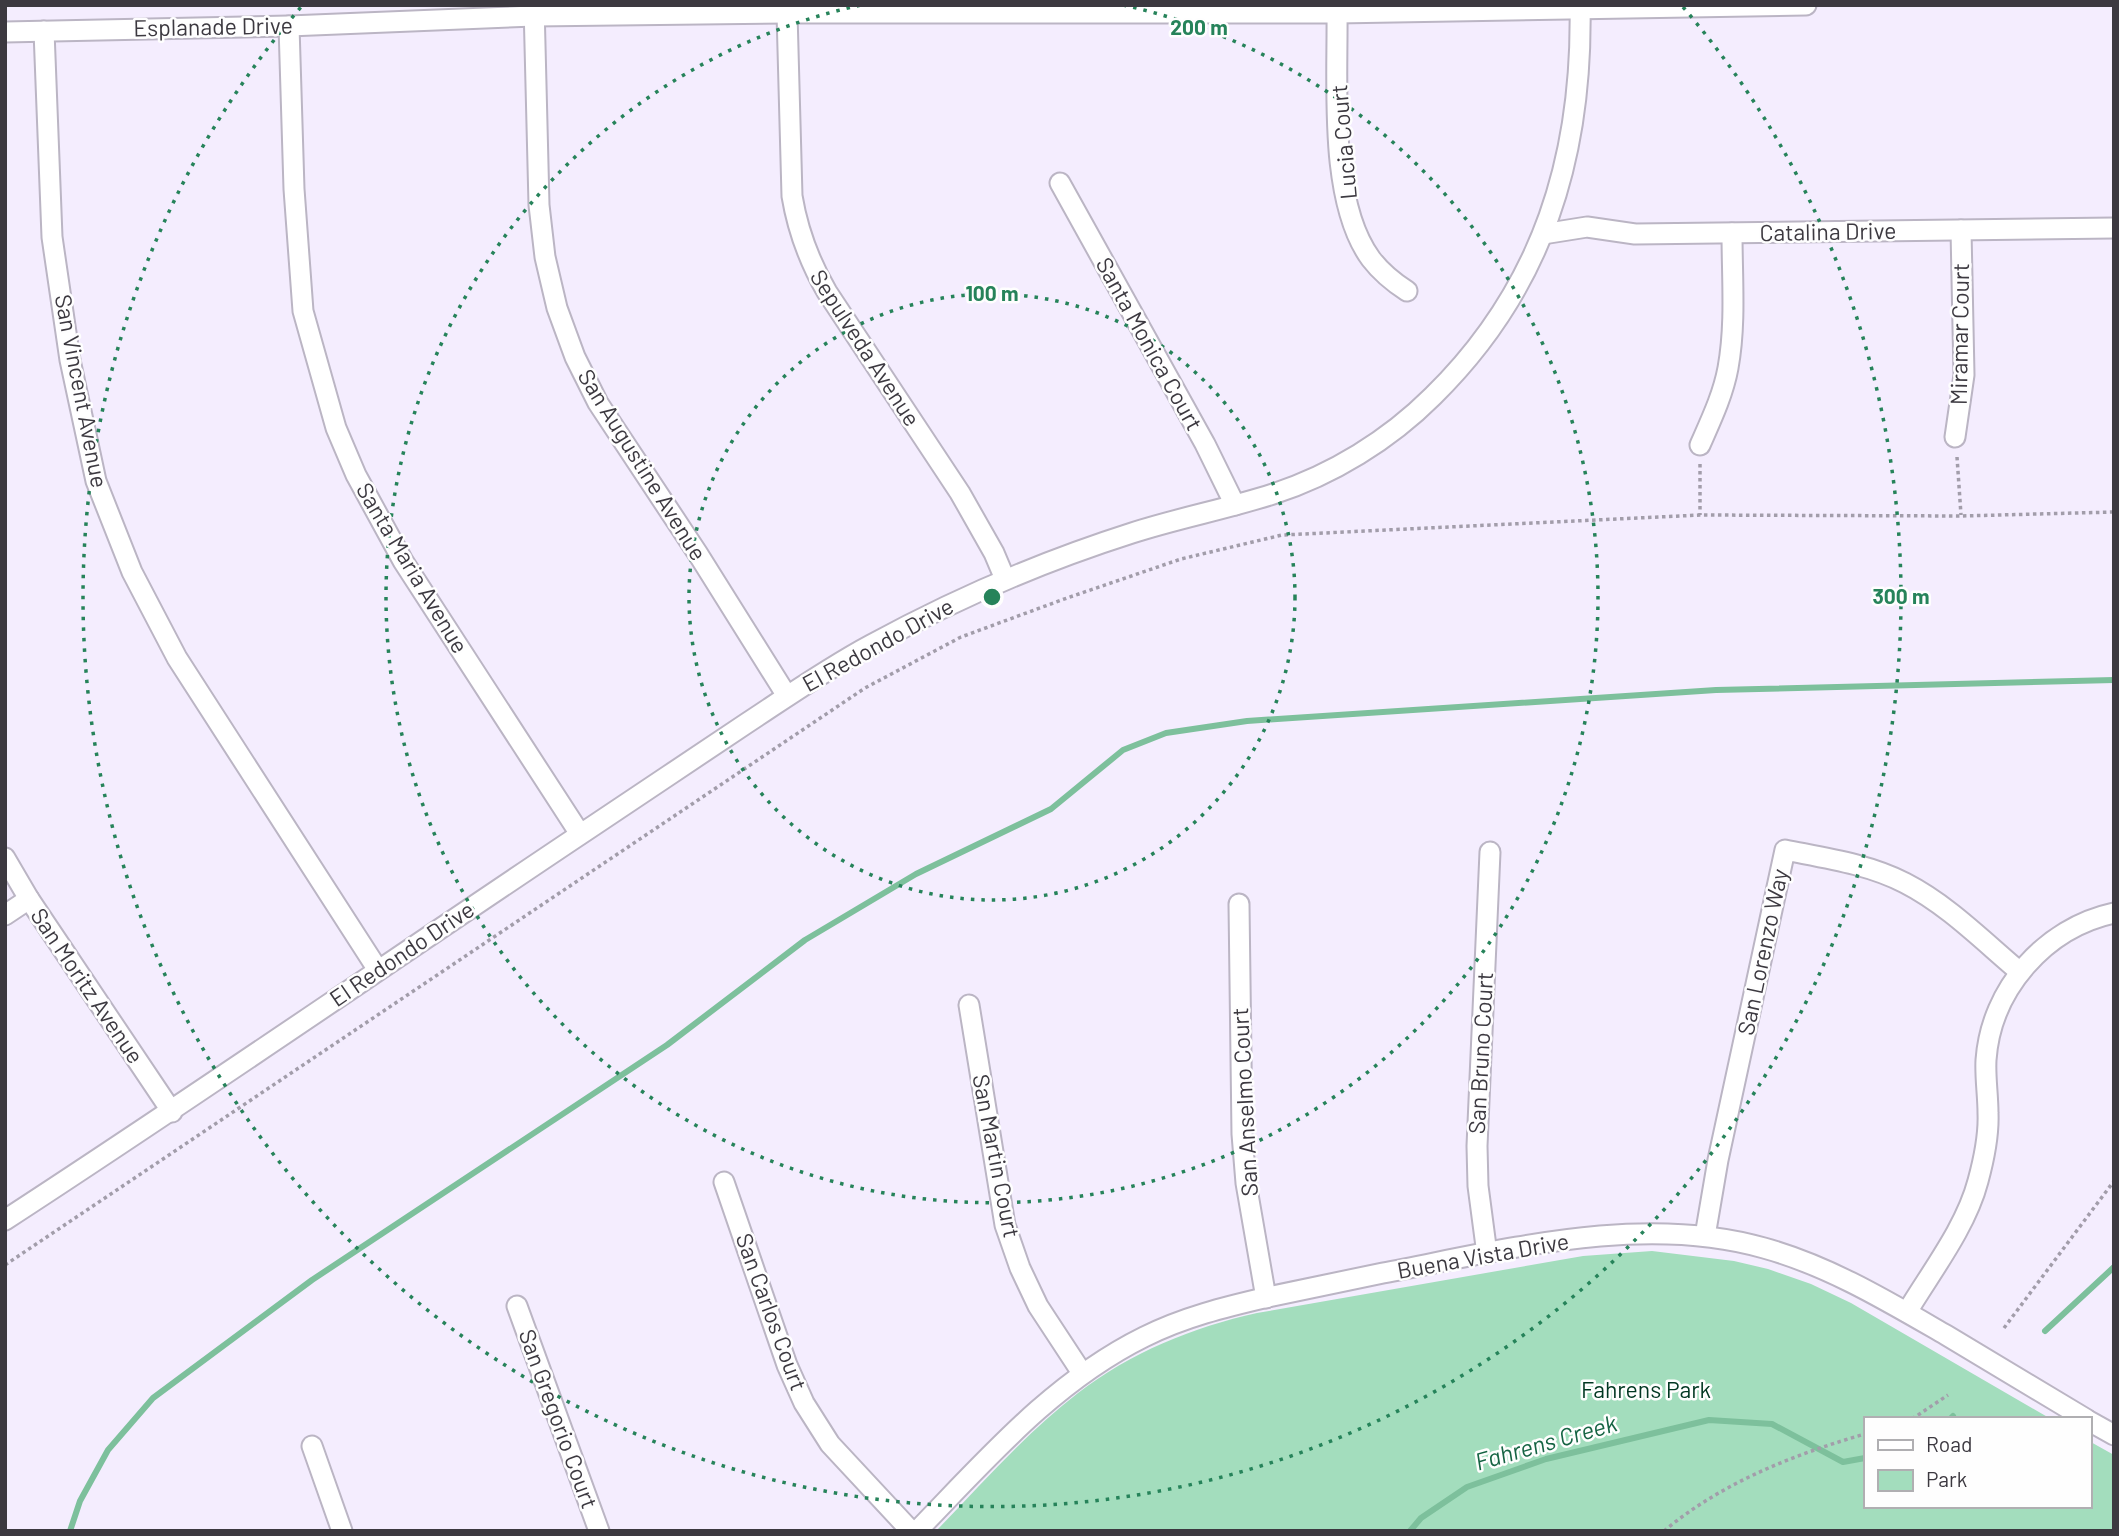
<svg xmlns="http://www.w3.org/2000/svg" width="2119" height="1536" font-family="Barlow,sans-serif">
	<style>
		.green { fill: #a3ddbd }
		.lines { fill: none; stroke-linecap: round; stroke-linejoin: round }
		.stream { stroke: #7dc09c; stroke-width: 6 }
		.minor-casing { stroke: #bbb5c4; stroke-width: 23 }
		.path { stroke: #a29daa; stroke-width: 3.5; stroke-dasharray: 3.5 3.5; stroke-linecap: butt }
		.minor { stroke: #fff; stroke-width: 19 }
		.ring { fill: none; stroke: #26835a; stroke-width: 3.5; stroke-dasharray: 3.5 7 }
		.labels { text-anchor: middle; stroke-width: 5; stroke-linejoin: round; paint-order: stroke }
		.street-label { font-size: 23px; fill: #3c3940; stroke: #fefefe }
		.park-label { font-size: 23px; fill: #003721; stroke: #fefefe }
		.water-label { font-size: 24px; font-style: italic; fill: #156443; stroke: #fefefe }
		.centre { fill: #26835a; stroke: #fefefe; stroke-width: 3.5 }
		.ring-label { font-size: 21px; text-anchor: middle; font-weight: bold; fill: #26835a; stroke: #fefefe; stroke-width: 5; stroke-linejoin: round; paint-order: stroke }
	</style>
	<rect width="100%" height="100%" fill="#f4edfe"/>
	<path class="green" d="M1652 1251 1734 1261 1768 1269 1811 1284 1851 1303 2051 1419H1865V1506H2089V1441L2114 1455V1531H936C982 1484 1026 1433 1078 1393 1130 1353 1193 1327 1257 1313L1583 1256Z"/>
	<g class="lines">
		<g class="stream">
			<polyline points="2045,1331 2114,1267"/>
			<polyline points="1950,1419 1953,1416"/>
			<polyline points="70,1531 80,1501 108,1450 153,1398 312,1280 667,1045 805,940 916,874 1051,809 1123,750 1166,733 1247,721 1716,690 2114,680"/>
			<polyline points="1410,1531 1421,1518 1467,1487 1546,1459 1709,1420 1772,1424 1843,1462 1865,1458"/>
		</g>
		<g class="minor-casing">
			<g id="minor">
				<polyline points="534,5 539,205 545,257 557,308 575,357 598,403 698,554 787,696"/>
				<path d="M787 13 792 196C798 232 809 261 827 292L960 493 994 553 1005 579"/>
				<path d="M1337 13C1338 83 1328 201 1371 259 1381 272 1393 282 1407 291"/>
				<polyline points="289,26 294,189 303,311 336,428 356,475 403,561 580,834"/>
				<polyline points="44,31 52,237 70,360 96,481 132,572 177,658 378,970"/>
				<polyline points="5,32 289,26 534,16 787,13 1337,13 1806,5"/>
				<polyline points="1060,183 1205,444 1235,505"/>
				<polyline points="1543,234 1587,227 1635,234 2114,228"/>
				<polyline points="1955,437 1964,375 1961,230"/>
				<path d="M1700 445C1711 420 1723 395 1728 368 1736 324 1732 278 1732 233"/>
				<polyline points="5,858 29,899 172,1112"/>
				<polyline points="1239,904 1242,1134 1246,1183 1266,1298"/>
				<polyline points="5,915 29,899"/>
				<polyline points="969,1005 1005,1225 1020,1268 1038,1306 1082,1373"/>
				<polyline points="724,1182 787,1365 804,1403 830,1444 911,1531"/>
				<path d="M5 1220C202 1092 395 958 590 828 642 793 695 758 747 723 788 696 828 668 871 645 955 599 1041 562 1132 533 1178 518 1227 509 1273 494 1332 475 1389 440 1433 396 1543 288 1583 156 1580 5"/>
				<path d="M1705 1236 1718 1160 1785 850C1825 858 1868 864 1905 883 1948 905 1983 941 2020 972"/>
				<polyline points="1487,1254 1478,1186 1477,1146 1490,852"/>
				<polyline points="517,1306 599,1531"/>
				<path d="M1907 1312C1931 1272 1966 1227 1978 1181 1984 1159 1989 1136 1988 1113 1988 1095 1985 1077 1986 1060 1991 989 2045 928 2114 913"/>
				<polyline points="2089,1421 2114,1435"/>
				<polyline points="312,1446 342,1531"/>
				<path d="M917 1531C987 1459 1053 1382 1144 1337 1184 1317 1225 1307 1268 1297 1307 1289 1345 1281 1383 1273 1505 1250 1642 1213 1764 1248 1829 1266 1887 1301 1946 1335 1992 1363 2039 1391 2086 1419"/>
			</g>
		</g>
		<g class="path">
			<polyline points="1957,457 1961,515"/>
			<polyline points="1700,464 1700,515"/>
			<polyline points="5,1265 865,688 961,637 1067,598 1181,559 1282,535 1700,515 1961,516 2114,512"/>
			<polyline points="2004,1328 2114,1181"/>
			<polyline points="1912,1419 1948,1395"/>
			<path d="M1664 1531C1721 1483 1795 1454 1865 1434"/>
		</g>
		<use href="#minor" class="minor"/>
	</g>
	<g class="ring">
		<circle cx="992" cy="597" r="303"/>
		<path d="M1123 5A606 606 0 1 1 861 5"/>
		<path d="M1683 7A909 909 0 1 1 301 7"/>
	</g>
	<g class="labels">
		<g class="street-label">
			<text transform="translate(213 27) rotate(-1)" y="8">Esplanade Drive</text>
			<text transform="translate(1344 142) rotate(-95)" y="8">Lucia Court</text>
			<text transform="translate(1828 232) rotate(-1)" y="8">Catalina Drive</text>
			<text transform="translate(1960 334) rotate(-89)" y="8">Miramar Court</text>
			<text transform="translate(1149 344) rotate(61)" y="8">Santa Monica Court</text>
			<text transform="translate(865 348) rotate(57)" y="8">Sepulveda Avenue</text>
			<text transform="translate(81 391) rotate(79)" y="8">San Vincent Avenue</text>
			<text transform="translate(642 465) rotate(58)" y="8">San Augustine Avenue</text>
			<text transform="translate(412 568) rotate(59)" y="8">Santa Maria Avenue</text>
			<text transform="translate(878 645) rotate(-29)" y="8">El Redondo Drive</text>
			<text transform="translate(1763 952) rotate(-78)" y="8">San Lorenzo Way</text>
			<text transform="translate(402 954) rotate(-34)" y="8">El Redondo Drive</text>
			<text transform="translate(87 986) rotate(56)" y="8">San Moritz Avenue</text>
			<text transform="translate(1481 1053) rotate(-87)" y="8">San Bruno Court</text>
			<text transform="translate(1245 1102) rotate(-93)" y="8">San Anselmo Court</text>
			<text transform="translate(996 1156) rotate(79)" y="8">San Martin Court</text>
			<text transform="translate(1483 1256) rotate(-10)" y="8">Buena Vista Drive</text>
			<text transform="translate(771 1312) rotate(70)" y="8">San Carlos Court</text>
			<text transform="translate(558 1419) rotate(70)" y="8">San Gregorio Court</text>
		</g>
		<g class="park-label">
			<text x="1646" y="1398">Fahrens Park</text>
		</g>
		<g class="water-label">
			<text transform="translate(1546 1443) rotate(-16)" y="8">Fahrens Creek</text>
		</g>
	</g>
	<circle cx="992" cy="597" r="10" class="centre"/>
	<g class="ring-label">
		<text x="1199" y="35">200 m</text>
		<text x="992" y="301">100 m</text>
		<text x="1901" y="604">300 m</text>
	</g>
	<rect width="2119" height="1536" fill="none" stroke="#3c3940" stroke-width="14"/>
	<rect x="1864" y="1417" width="228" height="91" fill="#fefefe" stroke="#b0afb2" stroke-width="2"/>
	<rect x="1878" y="1440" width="35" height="10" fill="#ffffff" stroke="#b0afb2" stroke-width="2"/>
	<text x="1926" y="1452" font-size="21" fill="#3c3940">Road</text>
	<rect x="1878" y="1470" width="35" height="21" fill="#a3ddbd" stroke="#b0afb2" stroke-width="2"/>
	<text x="1926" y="1487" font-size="21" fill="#3c3940">Park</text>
</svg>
